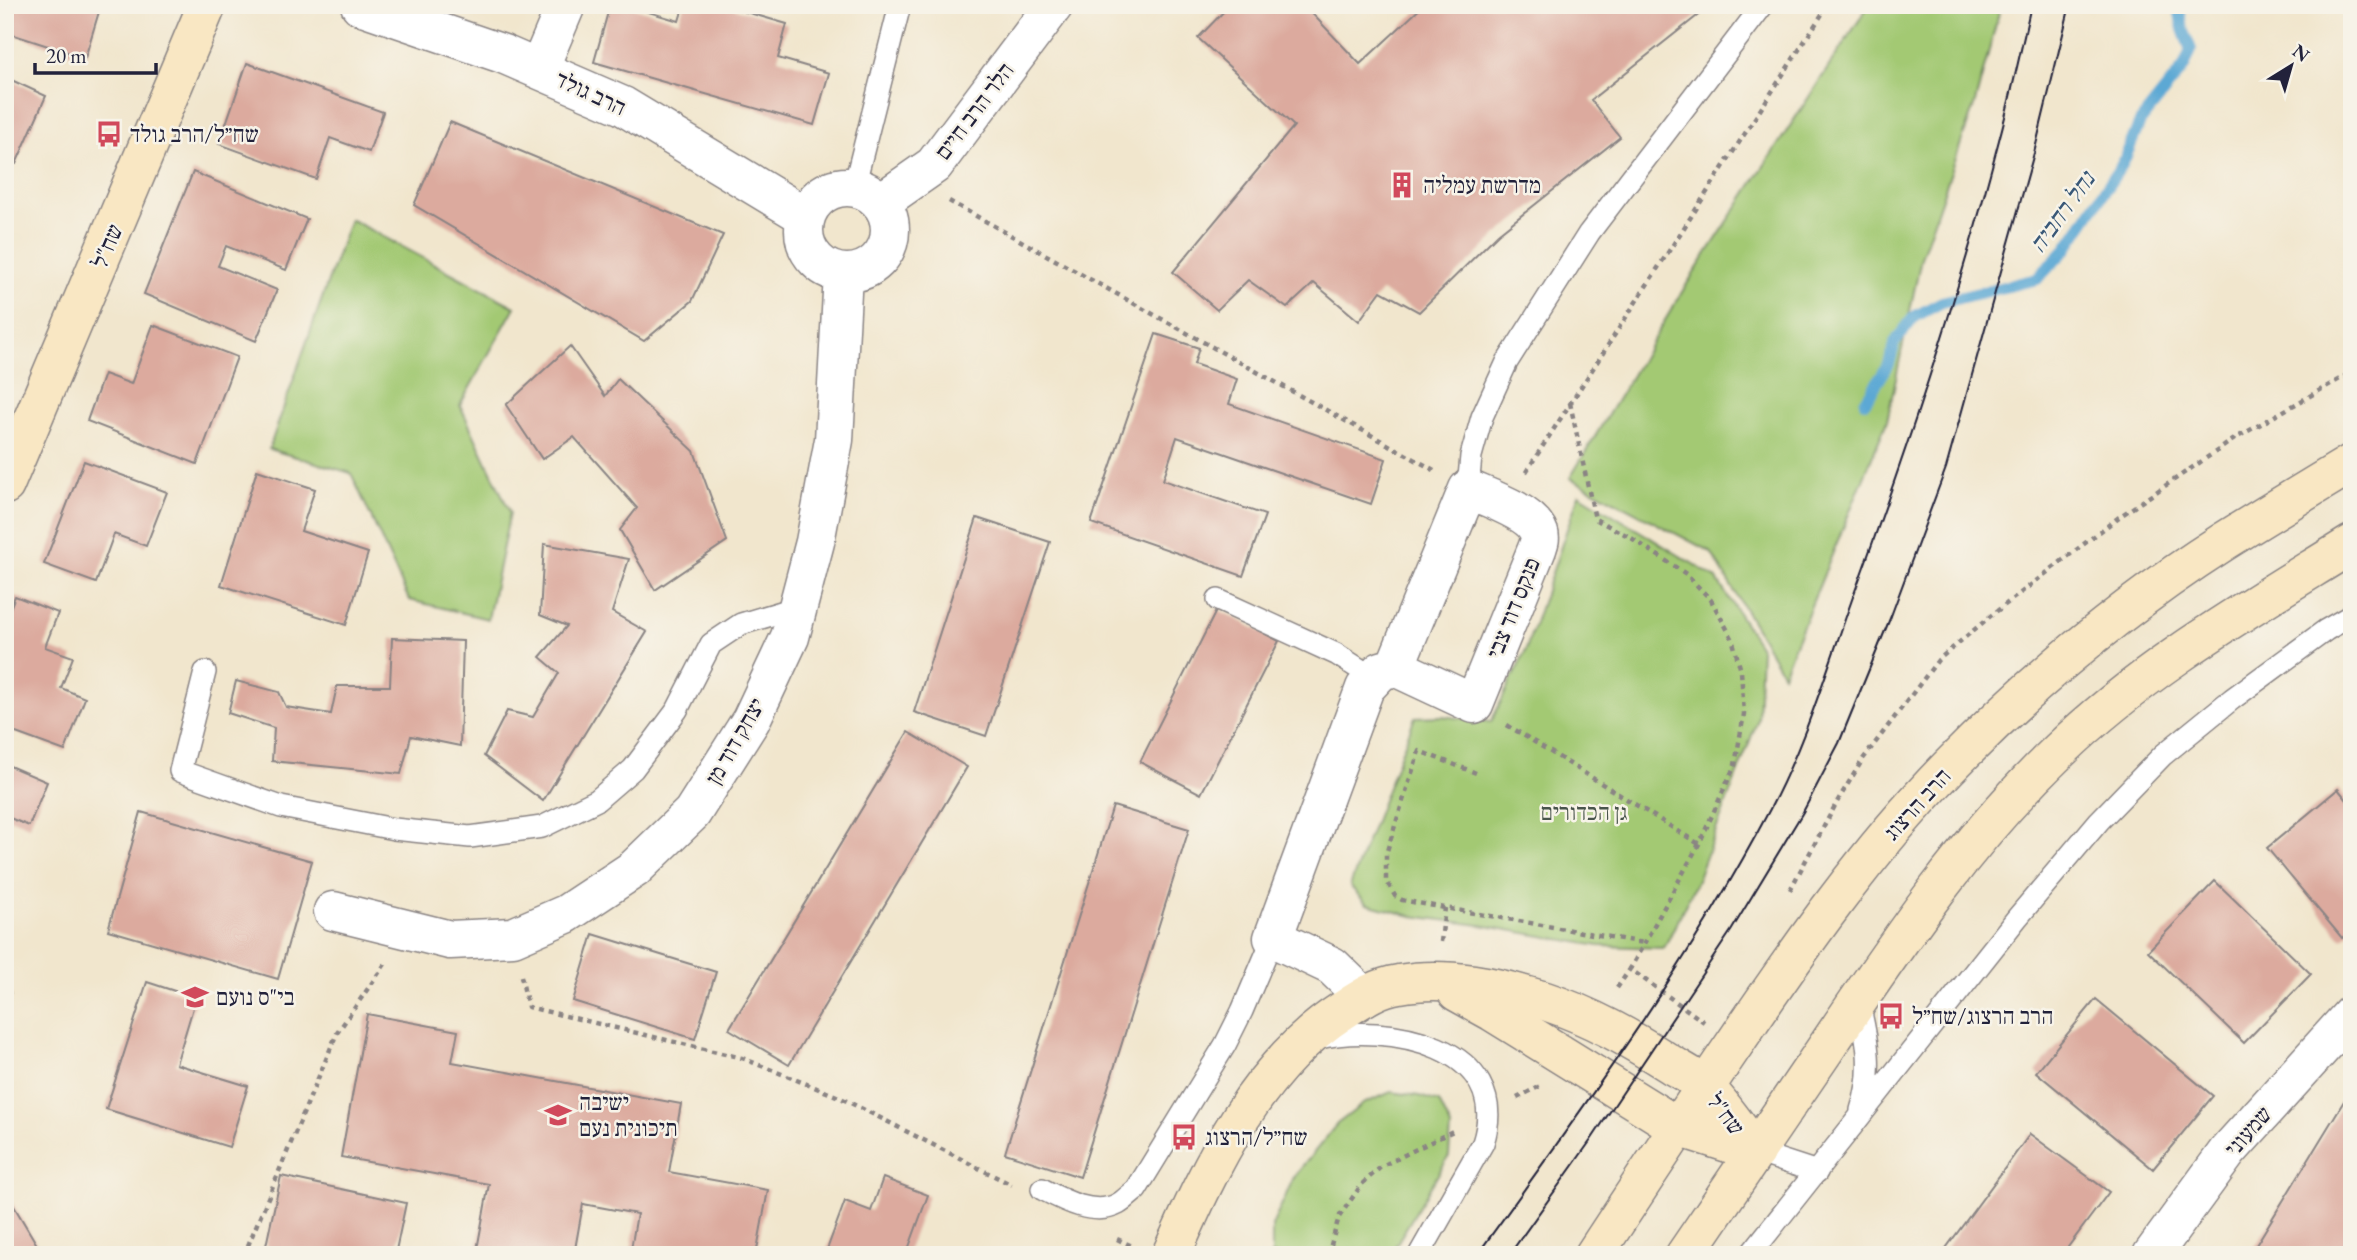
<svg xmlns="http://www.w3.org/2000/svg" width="2357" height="1260" font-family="'EB Garamond','Frank Ruhl Libre',serif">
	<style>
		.green { fill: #a3c973; stroke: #627657; stroke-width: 2 }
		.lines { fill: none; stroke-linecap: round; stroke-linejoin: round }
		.stream { stroke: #5ba8d4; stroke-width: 12 }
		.building { fill: #dcaa9e }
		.lane-casing { stroke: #8a8484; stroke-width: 24 }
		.street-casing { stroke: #8a8484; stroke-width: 41 }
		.secondary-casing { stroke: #8a8484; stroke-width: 41 }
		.path { stroke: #8a8484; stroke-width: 4.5; stroke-dasharray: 5 5; stroke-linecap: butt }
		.lane { stroke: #fff; stroke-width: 21 }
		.street { stroke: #fff; stroke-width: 38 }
		.secondary { stroke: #f9e7c3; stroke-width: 38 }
		.tram { stroke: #22223b; stroke-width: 2 }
		.labels { text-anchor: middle; stroke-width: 5; stroke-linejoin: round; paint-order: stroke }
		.street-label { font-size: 23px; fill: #22223b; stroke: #f7f3e8 }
		.poi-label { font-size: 23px; fill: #22223b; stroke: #f7f3e8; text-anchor: start }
		.park-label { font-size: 23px; fill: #49544c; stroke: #f7f3e8 }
		.water-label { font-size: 24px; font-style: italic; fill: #395878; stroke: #f7f3e8 }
	</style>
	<rect width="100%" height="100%" fill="#f7f3e8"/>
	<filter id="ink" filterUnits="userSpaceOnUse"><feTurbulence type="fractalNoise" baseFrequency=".0143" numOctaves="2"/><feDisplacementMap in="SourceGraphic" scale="14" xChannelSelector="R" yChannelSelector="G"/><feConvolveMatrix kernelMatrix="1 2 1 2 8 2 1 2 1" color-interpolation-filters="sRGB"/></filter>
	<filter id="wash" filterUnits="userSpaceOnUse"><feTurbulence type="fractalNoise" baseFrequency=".00686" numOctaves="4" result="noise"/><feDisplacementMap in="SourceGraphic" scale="28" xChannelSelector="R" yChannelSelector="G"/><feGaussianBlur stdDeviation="1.57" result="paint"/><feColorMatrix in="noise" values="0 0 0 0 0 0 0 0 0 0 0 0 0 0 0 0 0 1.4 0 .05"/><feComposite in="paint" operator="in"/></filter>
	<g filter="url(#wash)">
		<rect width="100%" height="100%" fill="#f1e6cd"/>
		<g class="green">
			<polygon points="1869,5 2001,5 1975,103 1921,258 1887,421 1783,674 1711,552 1570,478 1685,287"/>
			<polygon points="350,219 515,307 460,405 510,512 488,619 409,600 351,473 269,449"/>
			<polygon points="1579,494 1716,578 1761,649 1758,719 1696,883 1664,948 1599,946 1480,925 1412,916 1367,904 1350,886 1415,717 1442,716 1491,722 1525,652"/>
			<polygon points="1391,1092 1419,1096 1439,1102 1451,1127 1449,1156 1390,1255 1272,1255 1272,1226 1294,1177 1337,1124 1363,1104"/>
		</g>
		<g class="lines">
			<polyline class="stream" points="1865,402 1889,364 1895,342 1914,317 1942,302 2037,279 2066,249 2123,163 2140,122 2184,67 2191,50 2183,29 2179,8 2180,5"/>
		</g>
		<g id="blocks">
			<g class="building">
				<polygon points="5,5 101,5 85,58 5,32"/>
				<polygon points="610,5 625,5 679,21 684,5 722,5 787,24 778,58 829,73 814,125 594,62"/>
				<polygon points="1230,5 1304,5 1360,64 1424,5 1711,5 1591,100 1620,137 1498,234 1419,312 1381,291 1359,321 1314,283 1287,308 1248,280 1217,310 1173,272 1294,126 1198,38"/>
				<polygon points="247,63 383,112 369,152 330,138 316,179 219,144"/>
				<polygon points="5,77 46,96 16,164 5,159"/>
				<polygon points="450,122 723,235 692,301 644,341 414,205"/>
				<polygon points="193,172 307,219 286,270 226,246 218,266 277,290 256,341 144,294"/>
				<polygon points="153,325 237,357 197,464 87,421 104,374 131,384"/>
				<polygon points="1156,334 1199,348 1194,364 1237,379 1229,404 1386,459 1371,504 1177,437 1163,480 1265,515 1243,576 1091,523"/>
				<polygon points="570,346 605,396 618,379 694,451 727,541 655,590 620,530 637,508 574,437 542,459 506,405"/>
				<polygon points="84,461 167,492 146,546 114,534 96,583 44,564"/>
				<polygon points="257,470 315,489 301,531 368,553 346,625 221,585"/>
				<polygon points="977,518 1050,542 986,736 914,712"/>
				<polygon points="544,544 629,559 612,612 647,632 543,801 484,756 507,711 533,717 559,673 540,657 567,626 540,615"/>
				<polygon points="15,596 58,613 45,647 73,657 61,688 85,698 65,751 5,729 5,622"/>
				<polygon points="1217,609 1279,641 1201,794 1140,762"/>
				<polygon points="392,638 463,641 460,746 411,736 401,774 272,761 274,728 228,713 236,681 279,692 286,707 331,714 337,686 390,686"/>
				<polygon points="908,732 967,767 789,1065 729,1029"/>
				<polygon points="5,764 47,782 29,826 5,816"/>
				<polygon points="2338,789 2352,806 2352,930 2342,938 2267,848"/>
				<polygon points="1113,806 1189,829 1080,1177 1005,1153"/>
				<polygon points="141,812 312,861 278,979 108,930"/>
				<polygon points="2215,881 2311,974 2244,1043 2148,951"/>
				<polygon points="593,934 716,972 695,1039 573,1001"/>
				<polygon points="5,963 7,963 11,999 5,999"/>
				<polygon points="147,982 196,998 176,1064 248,1086 229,1147 106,1109"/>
				<polygon points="2096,999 2213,1096 2153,1169 2036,1072"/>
				<polygon points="367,1014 458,1031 452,1062 681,1104 669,1172 768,1190 756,1255 630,1255 637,1214 583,1204 574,1255 476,1255 489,1184 341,1157"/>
				<polygon points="2347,1096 2352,1099 2352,1255 2250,1255"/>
				<polygon points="2030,1134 2109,1192 2062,1255 1941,1255"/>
				<polygon points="281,1176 406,1203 395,1255 264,1255"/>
				<polygon points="883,1178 928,1195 906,1255 825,1255 845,1201 871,1211"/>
				<polygon points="5,1191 43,1255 5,1255"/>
			</g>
		</g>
	</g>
	<g filter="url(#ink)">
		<use href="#blocks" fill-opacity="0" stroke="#8a8484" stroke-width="2"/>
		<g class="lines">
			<g class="lane-casing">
				<g id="lane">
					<polyline points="854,187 900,5"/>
					<polyline points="1468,489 1471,456 1482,417 1507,362 1589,233 1763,5"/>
					<polyline points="1218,600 1336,654 1372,677"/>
					<polyline points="205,672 180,771 281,807 394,829 470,837 542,827 597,800 633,769 677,710 711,644 741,624 798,607"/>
					<path d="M1858 1000C1868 1041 1874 1070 1861 1110"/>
					<path d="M1316 1039C1386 1021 1514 1046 1483 1143L1419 1255"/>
					<polyline points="1756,1152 1817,1172"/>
					<path d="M1042 1189C1063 1200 1094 1217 1118 1204 1124 1201 1130 1194 1136 1190L1225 1045 1242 1011 1273 938"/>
					<polyline points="1750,1255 2017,918 2099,821 2163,755 2232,699 2326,630 2352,615"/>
				</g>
			</g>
			<g class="street-casing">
				<g id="street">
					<polyline points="360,5 503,54 623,106 805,216"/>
					<polyline points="539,69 566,5"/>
					<circle cx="847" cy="230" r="43"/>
					<polyline points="881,202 934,165 1054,5"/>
					<polyline points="333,911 450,940 513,937 566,914 634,869 692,813 751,720 790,637 815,542 834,440 843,274"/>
					<path d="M1364 997 1332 966 1273 938 1365 688 1381 671 1395 667 1474 704 1537 549C1539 543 1541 539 1539 533 1533 513 1486 497 1468 489L1395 667"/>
					<polyline points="2152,1255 2228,1151 2352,1014"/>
				</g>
			</g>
			<g class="secondary-casing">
				<g id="secondary">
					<polyline points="5,485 207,5"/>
					<polyline points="1457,992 1493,1012 1678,1127 1756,1152"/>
					<path d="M1171 1255C1211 1164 1256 1067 1342 1011 1359 1000 1377 987 1399 984 1447 975 1499 987 1545 1001 1591 1016 1631 1039 1672 1065 1684 1072 1698 1079 1707 1089 1725 1108 1740 1131 1756 1152"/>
					<path d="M1594 1255C1640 1185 1686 1115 1733 1046 1799 949 1866 852 1948 768 2031 683 2123 606 2223 542 2266 515 2309 489 2352 463"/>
					<path d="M1685 1255C1733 1185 1781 1115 1828 1045 1899 940 1967 839 2059 751 2144 668 2251 607 2352 544"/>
				</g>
			</g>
			<g class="path">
				<polyline points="949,201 1434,470"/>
				<polyline points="1570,403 1595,519 1630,537 1686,574 1711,600 1732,638 1741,671 1744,714 1735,765 1699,844 1630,969"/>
				<polyline points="1526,472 1828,5"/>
				<polyline points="1507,725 1699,844"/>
				<polyline points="1476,773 1419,751 1386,854 1386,880 1395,896 1402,900 1445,908 1644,943"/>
				<polyline points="1790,890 1837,802 1863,759 1938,660 1993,614 2119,517 2236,438 2352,372"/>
				<polyline points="1441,942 1445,908"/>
				<polyline points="521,976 528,1007 742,1058 839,1097 1012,1185"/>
				<polyline points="1617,988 1630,969 1704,1022"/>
				<polyline points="1517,1098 1540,1086"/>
				<polyline points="1117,1239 1134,1247"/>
				<polyline points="244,1255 337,1033 385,964"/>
				<polyline points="1328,1255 1339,1217 1362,1184 1382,1166 1453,1131"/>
			</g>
			<use href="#lane" class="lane"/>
			<use href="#street" class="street"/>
			<use href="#secondary" class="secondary"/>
			<g class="tram">
				<path d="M1477 1255C1581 1111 1687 967 1770 809 1808 737 1830 659 1858 583 1911 438 1960 290 1999 140 2011 96 2021 50 2031 5"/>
				<polyline points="1509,1255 1591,1140 1731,931 1803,812 1839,743 1891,616 1946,468 2034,153 2070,5"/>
			</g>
		</g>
	</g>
	<defs>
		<g id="bus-bare" transform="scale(2.1)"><path d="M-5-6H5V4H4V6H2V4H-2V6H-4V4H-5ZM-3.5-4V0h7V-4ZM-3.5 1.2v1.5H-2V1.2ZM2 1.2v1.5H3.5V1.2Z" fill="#d1495b" stroke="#f7f3e8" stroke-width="2.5" paint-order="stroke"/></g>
		<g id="building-bare" transform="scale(2.1)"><path d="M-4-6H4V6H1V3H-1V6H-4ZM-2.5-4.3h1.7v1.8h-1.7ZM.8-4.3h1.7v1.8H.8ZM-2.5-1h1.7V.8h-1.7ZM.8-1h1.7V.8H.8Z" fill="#d1495b" stroke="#f7f3e8" stroke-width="2.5" paint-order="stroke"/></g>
		<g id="school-bare" transform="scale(2.1)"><path d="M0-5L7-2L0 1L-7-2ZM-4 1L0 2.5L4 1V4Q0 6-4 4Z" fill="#d1495b" stroke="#f7f3e8" stroke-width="2.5" paint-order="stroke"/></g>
	</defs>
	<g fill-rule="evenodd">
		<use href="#bus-bare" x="109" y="134"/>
		<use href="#building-bare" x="1402" y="185"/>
		<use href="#school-bare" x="195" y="997"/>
		<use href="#bus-bare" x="1891" y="1016"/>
		<use href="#school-bare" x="558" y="1115"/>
		<use href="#bus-bare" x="1184" y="1137"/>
	</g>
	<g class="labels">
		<g class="street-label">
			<text transform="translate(591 93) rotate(25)" y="8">הרב גולד</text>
			<text transform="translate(974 111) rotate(-53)" y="8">הלר הרב חיים</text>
			<text transform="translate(107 246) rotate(-67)" y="8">שח"ל</text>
			<text transform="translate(1513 608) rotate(-68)" y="8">פנקס דוד צבי</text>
			<text transform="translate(735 741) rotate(-60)" y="8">יצחק דוד מן</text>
			<text transform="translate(1917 804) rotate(-48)" y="8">הרב הרצוג</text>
			<text transform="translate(1726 1114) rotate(53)" y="8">שח"ל</text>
			<text transform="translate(2248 1131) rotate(-49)" y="8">שמעוני</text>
		</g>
		<g class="poi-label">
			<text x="130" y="142">שח״ל/הרב גולד</text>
			<text x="1423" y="193">מדרשת עמליה</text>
			<text x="216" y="1005">בי"ס נועם</text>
			<text x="1912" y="1024">הרב הרצוג/שח״ל</text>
			<text x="579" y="1110">ישיבה<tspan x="579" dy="26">תיכונית נעם</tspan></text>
			<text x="1205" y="1145">שח״ל/הרצוג</text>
		</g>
		<g class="park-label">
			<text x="1584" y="820">גן הכדורים</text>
		</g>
		<g class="water-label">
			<text transform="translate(2062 212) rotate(-54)" y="8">נחל רחביה</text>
		</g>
	</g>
	<rect width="2357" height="1260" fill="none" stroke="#f7f3e8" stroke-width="28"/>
	<g transform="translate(2291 66) rotate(37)" stroke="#f7f3e8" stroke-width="5" paint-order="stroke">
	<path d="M0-5L12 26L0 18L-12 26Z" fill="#22223b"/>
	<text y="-10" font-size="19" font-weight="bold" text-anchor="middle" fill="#22223b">N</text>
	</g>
	<path d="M35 63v10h121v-10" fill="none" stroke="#22223b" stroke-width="3.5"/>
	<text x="46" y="63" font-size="21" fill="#22223b" stroke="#f7f3e8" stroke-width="5" paint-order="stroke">20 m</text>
</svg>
